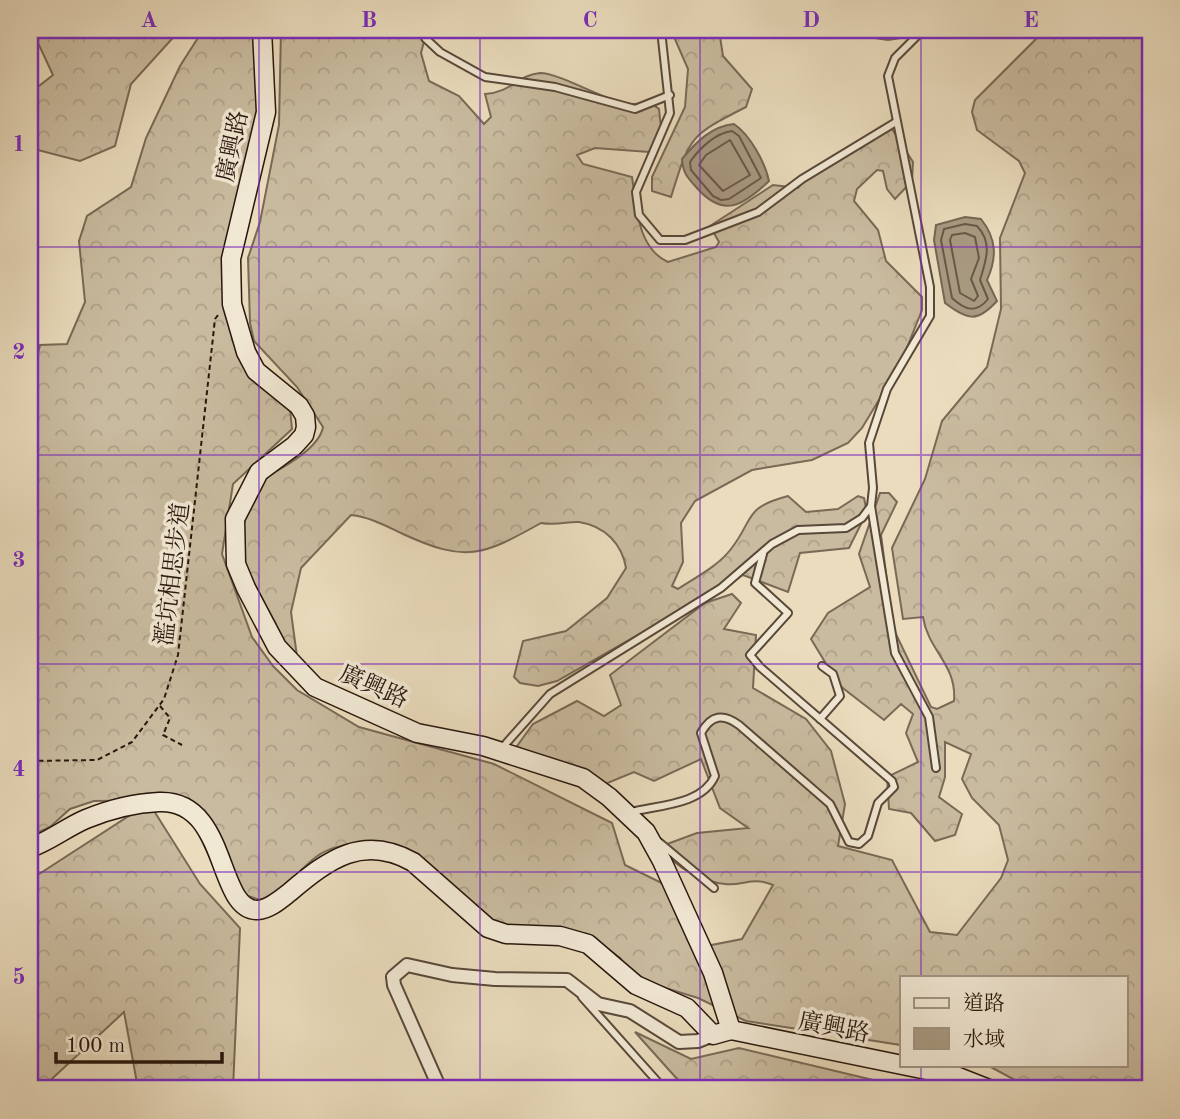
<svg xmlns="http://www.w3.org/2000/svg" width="1180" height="1119" font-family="'Old Standard TT','Noto Serif TC',serif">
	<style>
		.forest { fill: url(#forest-crowns); stroke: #796956; stroke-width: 2 }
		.water { fill: #a89981; stroke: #756553; stroke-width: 2 }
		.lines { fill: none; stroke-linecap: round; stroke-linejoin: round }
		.shore { stroke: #685847; stroke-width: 2 }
		.lane-casing { stroke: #594839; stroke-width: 10 }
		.street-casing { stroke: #594839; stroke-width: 16 }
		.secondary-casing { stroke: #29170d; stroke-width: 21 }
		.path { stroke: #29170d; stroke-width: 2; stroke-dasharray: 5 3.5; stroke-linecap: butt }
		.lane { stroke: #f1e8d4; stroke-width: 6 }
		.street { stroke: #f1e8d4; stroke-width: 12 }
		.secondary { stroke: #f1e8d4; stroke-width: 18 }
		.grid { fill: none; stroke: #7b2cbf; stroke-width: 2; stroke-opacity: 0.55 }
		.labels { text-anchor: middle; stroke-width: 7; stroke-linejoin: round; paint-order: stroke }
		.street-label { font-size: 24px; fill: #29170d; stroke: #f1e8d4 }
		.neatline { fill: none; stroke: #7b2cbf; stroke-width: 2.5 }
		.grid-label { font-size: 23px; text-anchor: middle; font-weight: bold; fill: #7b2cbf }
	</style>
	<defs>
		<pattern id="forest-crowns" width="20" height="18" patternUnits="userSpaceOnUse" patternTransform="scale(1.75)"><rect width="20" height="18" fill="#c9bb9f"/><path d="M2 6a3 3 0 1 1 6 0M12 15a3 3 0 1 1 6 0" fill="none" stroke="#ada088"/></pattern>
	</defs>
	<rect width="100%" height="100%" fill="#eadcbd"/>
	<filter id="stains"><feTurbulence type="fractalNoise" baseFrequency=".00286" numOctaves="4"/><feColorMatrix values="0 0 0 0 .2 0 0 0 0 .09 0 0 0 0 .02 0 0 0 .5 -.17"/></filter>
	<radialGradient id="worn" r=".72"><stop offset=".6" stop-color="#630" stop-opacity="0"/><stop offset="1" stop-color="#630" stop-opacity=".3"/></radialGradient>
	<g class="forest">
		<polygon points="32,30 180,30 131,84 115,146 80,161 30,148 30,93 53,75"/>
		<path d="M203 30H264L266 118 230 228 244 357 289 399 292 429 233 484 222 554 252 637 273 666 297 690 359 727 494 764 612 823 625 865 674 889 696 948 742 939 773 885C752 876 744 886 725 884 697 881 676 866 659 847L697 833 748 828 720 808 701 759 654 781 634 772 598 787 512 753 533 724 577 701 604 716 621 705 610 675 705 603 732 594 741 603 724 629 756 635 753 688 806 719 831 751 845 804 838 846 892 860 930 932 957 935 1001 878 1008 860 999 825 972 798 962 779 971 754 945 742V777L939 797 962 814 955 835 935 841 911 813 889 809 887 777 918 762 906 733 913 714 901 704 884 720 839 685 811 639 828 613 870 587 859 554 880 493H889L897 502 881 535 893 628 931 707 937 709 954 701C957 664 928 651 923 617L903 619 892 548 925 479 942 421 987 367 1001 309 1000 238 1025 173 1019 161 977 130 972 112 975 100 1045 30H1150V1089H1032L987 1065H1126V977H902L901 1045 746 1021 698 998 636 979 620 958 588 934 514 928 479 916 374 842C355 843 331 845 316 857 294 874 287 890 260 900L242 894 219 840 174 800 94 801 70 809 50 827 30 836V387L40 345 67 344 85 302 79 241 87 216 131 187 146 138 180 66Z"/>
		<path d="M281 30H427L421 53 429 81 459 96 484 124 491 117 485 94C512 92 518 75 540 73 559 73 601 98 623 103 635 106 650 100 659 109L661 128 649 152 595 148 577 155 583 164 632 177C637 207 637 248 668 262L716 247 719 242 710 226 773 185 798 188 814 169 880 129H892L913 162 912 181 895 199 887 189 883 171 877 170 857 189 854 201 878 230 886 261 922 297V310L900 365 862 428 848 443 812 460 752 470 695 501 681 523 683 562 672 586 678 589C696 577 717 567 731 549 755 518 743 508 788 496L806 512 838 509 858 496 864 498 867 512 849 548 800 553 788 592 743 575 557 681 538 686 520 683 514 677 523 641 566 631 607 598 626 568C622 544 605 526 579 522 568 521 558 526 541 523 482 556 466 563 403 534 386 526 370 517 351 515L301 568 291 612 298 664C278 644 238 572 241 543 243 523 249 503 253 484 273 473 319 451 323 427L297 387 254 341 250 323 248 258 260 222 279 125Z"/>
		<path d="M671 30H719L723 56 752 89 746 107C689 136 690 136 671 197L652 191V177L685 107 688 69Z"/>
		<polygon points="820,30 914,30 907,37 888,40"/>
		<polygon points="149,803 200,884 240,928 233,1089 134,1089 137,1083 124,1012 41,1089 30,1089 30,874 36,876"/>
		<polygon points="635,1032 691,1059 739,1048 911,1089 686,1089"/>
	</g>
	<g class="water">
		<path d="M734 124C750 135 765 162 769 181 742 207 723 218 696 187 687 177 683 173 682 159 696 142 712 126 734 124Z"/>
		<path d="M965 217 981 219C997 239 997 258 987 280L997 301C977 323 968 320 945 303L934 240 936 225Z"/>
	</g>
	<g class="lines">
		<g class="shore">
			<path d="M732 131 739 136 761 178 729 199 721 200 713 196 691 170 690 162C699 149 715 133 732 131Z"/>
			<polygon points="730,140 750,175 723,191 699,165 706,155"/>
			<path d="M965 224 977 226C993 243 986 260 980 280L988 299C976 314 965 310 952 298L941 240 944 229Z"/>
			<polygon points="965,233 975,237 979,258 971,279 978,296 974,301 960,293 950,240 952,235"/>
		</g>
		<g class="lane-casing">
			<g id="lane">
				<polyline points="424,30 425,38 440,52 485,77 555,87 635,109 670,95"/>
				<polyline points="661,30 670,113 636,192 639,215 660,240 685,240 758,212 802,179 896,122"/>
				<polyline points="871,506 895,653 929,717 936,768"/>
				<polyline points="820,719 840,696 833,674 822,666"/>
				<polyline points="502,748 550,694 721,588 772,544 798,530 846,528 862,518 871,506 873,488 869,443 887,389 930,316 930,287 888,76 895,58 923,30"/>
				<path d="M631 812C659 805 702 805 715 776L701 733C711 715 723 713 739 725L830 804 849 842 859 844 868 836 878 803 894 787 892 781 760 667 750 655 788 613 755 583 763 554"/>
				<polyline points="659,842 714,888"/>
				<polyline points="582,997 664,1089"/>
			</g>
		</g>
		<g class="street-casing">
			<polyline id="street" points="440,1089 394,985 393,977 407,965 452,975 495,979 567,980 598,1004 630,1011 679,1042 698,1041 713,1035"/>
		</g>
		<g class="secondary-casing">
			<g id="secondary">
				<polyline points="262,30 266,112 231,259 232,304 246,352 256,371 299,406 305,416 306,427 304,435 294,446 259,472 235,519 236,564 246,588 277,647 315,687 417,733 483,746 583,778 609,797 646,832 662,861 713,973 731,1030"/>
				<path d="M30 848C50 841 67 827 86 819 108 810 136 803 159 802 229 799 216 912 258 910 270 909 281 899 290 892 329 859 363 834 413 862L488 928 506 934 560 936 588 944 636 985 687 1008 713 1035 731 1030 956 1076 989 1089"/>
			</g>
		</g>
		<g class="path">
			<polyline points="160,706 170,718 163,735 182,745"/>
			<polyline points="30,761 97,760 132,742 164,699 178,655 215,319 219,314"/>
		</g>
		<use href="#lane" class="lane"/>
		<use href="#street" class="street"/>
		<use href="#secondary" class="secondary"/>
	</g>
	<path class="grid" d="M259 30V1089M480 30V1089M700 30V1089M921 30V977M30 247H1150M30 455H1150M30 664H1150M30 872H1150M921 1065V1089"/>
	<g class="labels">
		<g class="street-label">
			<text transform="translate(232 146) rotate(-78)" y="8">廣興路</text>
			<text transform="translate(172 574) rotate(-83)" y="8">濫坑相思步道</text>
			<text transform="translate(374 686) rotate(24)" y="8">廣興路</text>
			<text transform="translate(834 1027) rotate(11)" y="8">廣興路</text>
		</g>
	</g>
	<rect width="1180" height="1119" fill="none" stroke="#eadcbd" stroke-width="77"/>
	<rect x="900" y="976" width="228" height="91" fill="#f1e8d4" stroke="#a19484" stroke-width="2"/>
	<rect x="914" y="998" width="35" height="10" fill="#f1e8d4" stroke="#a19484" stroke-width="2"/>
	<text x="963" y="1010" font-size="21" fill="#29170d">道路</text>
	<rect x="914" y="1028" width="35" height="21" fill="#a89981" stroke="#a19484" stroke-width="2"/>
	<text x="963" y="1046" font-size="21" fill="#29170d">水域</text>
	<path d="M56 1052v10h166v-10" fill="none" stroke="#29170d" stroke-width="3.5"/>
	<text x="66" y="1052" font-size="21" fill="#29170d" stroke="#f1e8d4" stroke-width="5" paint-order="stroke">100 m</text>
	<rect x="38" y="38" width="1104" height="1042" class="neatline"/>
	<g class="grid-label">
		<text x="149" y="27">A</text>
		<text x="369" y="27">B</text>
		<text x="590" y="27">C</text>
		<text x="811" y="27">D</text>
		<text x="1031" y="27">E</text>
		<text x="19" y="151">1</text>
		<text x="19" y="359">2</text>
		<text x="19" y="567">3</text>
		<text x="19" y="776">4</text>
		<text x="19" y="984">5</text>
	</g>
	<rect width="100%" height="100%" filter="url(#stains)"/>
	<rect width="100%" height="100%" fill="url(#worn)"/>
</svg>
